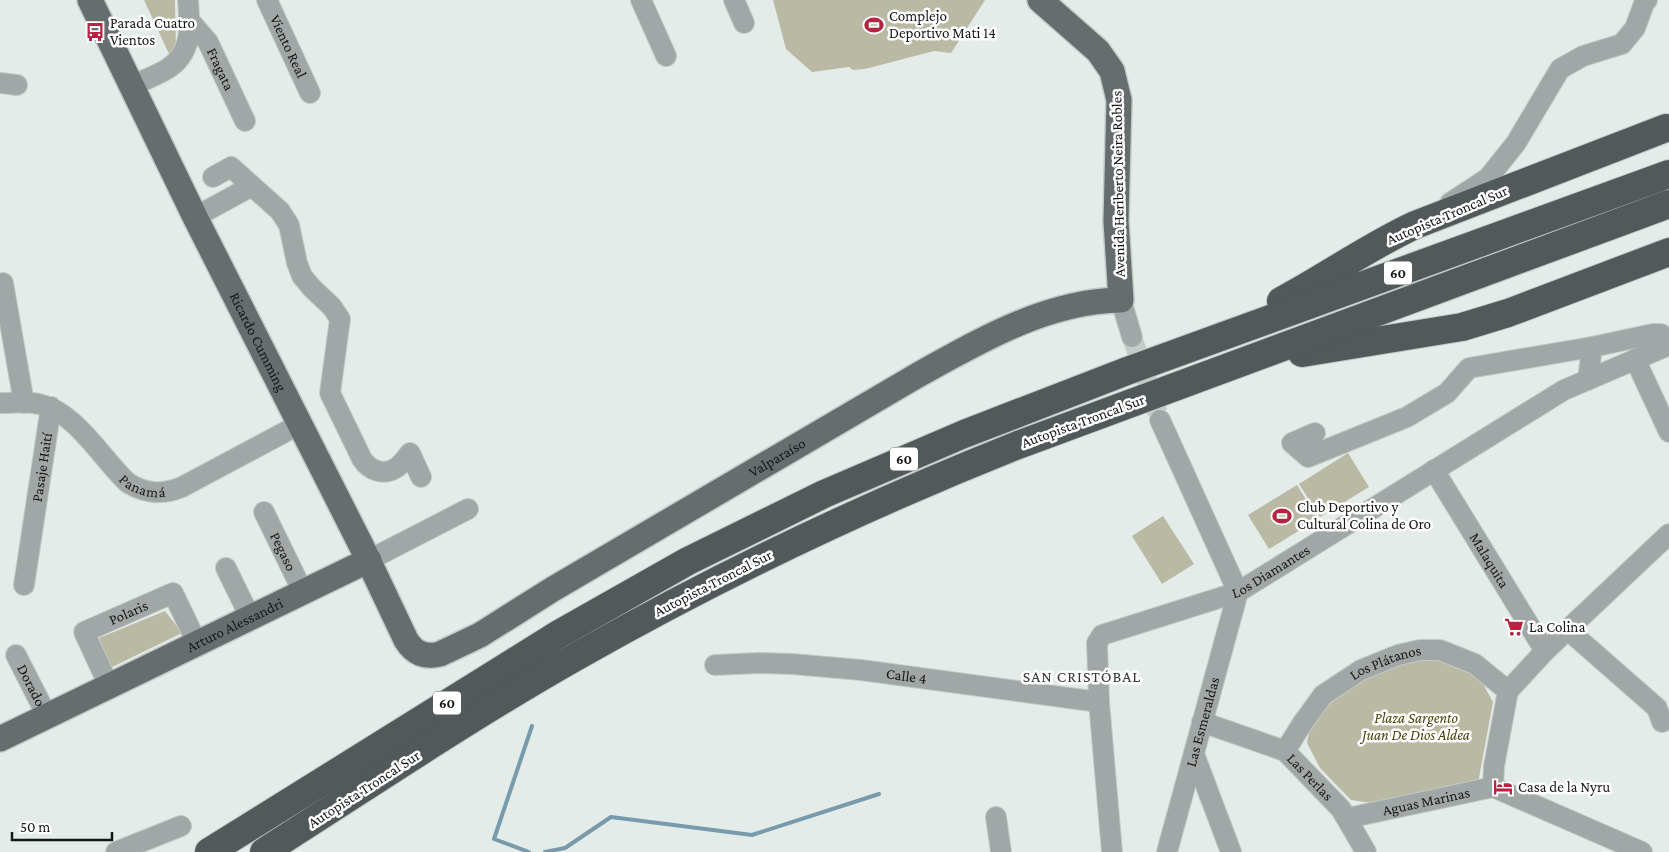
<svg xmlns="http://www.w3.org/2000/svg" width="1669" height="852" font-family="'Crimson Pro',serif">
	<style>
		.green { fill: #b9b9a4 }
		.lines { fill: none; stroke-linecap: round; stroke-linejoin: round }
		.stream { stroke: #789aab; stroke-width: 4 }
		.minor-tunnel { stroke: #c4ccc8; stroke-width: 20; stroke-dasharray: 20 10; stroke-linecap: butt }
		.minor-casing { stroke: #c2cac6; stroke-width: 22 }
		.major-casing { stroke: #c2cac6; stroke-width: 28 }
		.highway-casing { stroke: #c2cac6; stroke-width: 30 }
		.minor { stroke: #a1a6a6; stroke-width: 20 }
		.major { stroke: #666d6e; stroke-width: 25 }
		.highway { stroke: #51595a; stroke-width: 28 }
		.labels { text-anchor: middle; stroke-width: 5; stroke-linejoin: round; paint-order: stroke }
		.shield { fill: #fff; stroke: #5a5d5c; stroke-width: 1 }
		.shield-label { font-size: 14px; font-weight: bold; fill: #141716 }
		.poi-label { font-size: 15px; fill: #141716; stroke: #fff; text-anchor: start }
		.street-label { font-size: 15px; fill: #141716; stroke: #fff }
		.park-label { font-size: 15px; font-style: italic; fill: #454409; stroke: #fff }
		.neighbourhood-label { font-size: 16px; letter-spacing: 1px; fill: #353c39; stroke: #fff }
	</style>
	<rect width="100%" height="100%" fill="#e3ece8"/>
	<g class="green">
		<polygon points="144,0 175,0 176,52 170,56"/>
		<polygon points="773,0 985,0 951,53 934,51 865,69 853,70 849,67 812,72 786,49"/>
		<polygon points="1348,453 1369,487 1320,517 1299,484"/>
		<polygon points="1297,485 1318,519 1269,549 1248,515"/>
		<polygon points="1163,516 1194,564 1162,584 1132,536"/>
		<polygon points="165,611 182,633 110,668 99,638"/>
		<polygon points="1431,657 1459,664 1483,684 1493,702 1478,783 1371,803 1351,800 1320,768 1307,743 1310,727 1328,702 1369,674 1400,661"/>
	</g>
	<g class="lines">
		<g class="stream">
			<polyline points="529,852 494,839 532,726"/>
			<polyline points="545,852 565,848 611,817 752,835 879,794"/>
		</g>
		<polyline class="minor-tunnel" points="1132,337 1160,420"/>
		<g class="minor-casing">
			<g id="minor">
				<path id="s1" d="M267 0 310 93"/>
				<polyline points="641,0 666,56"/>
				<polyline points="734,0 744,23"/>
				<path id="s2" d="M189 20 208 42 245 121"/>
				<polyline points="0,83 17,85"/>
				<path d="M132 86C143 80 156 76 167 69 193 53 190 27 188 0"/>
				<path d="M252 186 280 211 289 225 297 263 302 276 311 287 332 307 340 319 330 393 362 459C369 470 383 476 396 468 401 465 406 458 410 453L421 477"/>
				<polyline points="1450,203 1488,178 1516,143 1560,69 1583,56 1622,44 1635,28 1645,1 1647,0"/>
				<polyline points="195,217 252,186 231,167 213,177"/>
				<polyline points="3,283 24,403"/>
				<polyline points="1121,300 1132,337"/>
				<polyline points="1635,359 1669,432"/>
				<polyline points="1588,380 1592,347 1653,334 1661,334 1669,342"/>
				<path id="s3" d="M0 403C13 403 26 401 39 404 75 411 102 459 128 483 146 494 163 495 182 487L300 424"/>
				<polyline points="1160,420 1238,592"/>
				<polyline points="1315,433 1292,443 1308,457 1407,417 1447,393 1469,368 1592,347"/>
				<path id="s4" d="M1434 470 1545 651"/>
				<path id="s5" d="M264 512 303 592"/>
				<polyline points="369,560 468,509"/>
				<polyline points="226,568 250,617"/>
				<path id="s6" d="M24 585 51 407"/>
				<polyline points="1568,630 1657,708 1662,722"/>
				<path id="s7" d="M16 655 47 716"/>
				<path id="s8" d="M715 665 759 663 792 664 861 670 1099 702"/>
				<path id="s9" d="M109 686 84 632 173 593 197 643"/>
				<path id="s10" d="M1202 722 1285 751 1341 809 1366 852"/>
				<path id="s11" d="M1285 751 1302 724 1323 695 1361 670 1398 655 1420 650H1440L1475 664 1508 691"/>
				<polyline points="1194,754 1231,852"/>
				<polyline points="1493,787 1494,766 1508,691 1545,651 1669,534"/>
				<polyline points="996,817 1001,852"/>
				<path id="s12" d="M1348 818 1493 787 1642 852"/>
				<polyline points="116,852 181,826"/>
				<path id="s13" d="M1112 852 1099 702 1097 643 1102 635 1238 592 1564 390 1669 345"/>
				<path id="s14" d="M1167 852 1238 592"/>
			</g>
		</g>
		<g class="major-casing">
			<g id="major">
				<path id="s15" d="M90 0 195 217 362 547 406 640C414 653 425 658 440 654L480 635 553 589 918 375C981 340 1047 301 1121 300L1116 221 1119 100 1112 71 1098 51 1040 0"/>
				<path id="s16" d="M0 739 369 560"/>
			</g>
		</g>
		<g class="highway-casing">
			<g id="highway">
				<path d="M1281 301C1326 277 1368 247 1415 225L1666 128"/>
				<polyline points="1302,353 1462,327 1508,313 1669,252"/>
				<polyline points="209,852 559,634 688,561 824,494 964,434 1127,371 1669,174"/>
				<path d="M264 852C368 786 471 716 579 655 720 575 867 505 1018 445L1669 204"/>
			</g>
		</g>
		<use href="#minor" class="minor"/>
		<use href="#major" class="major"/>
		<use href="#highway" class="highway"/>
	</g>
	<defs>
		<g id="stadium-bare" transform="scale(1.5)"><path d="M0-5a6.5 5 0 1 0 0 10a6.5 5 0 1 0 0-10ZM-3.5-1.8h7v3.6h-7Z" fill="#b62441" stroke="#fff" stroke-width="2.5" paint-order="stroke"/></g>
		<g id="bus-bare" transform="scale(1.5)"><path d="M-5-6H5V4H4V6H2V4H-2V6H-4V4H-5ZM-3.5-4V0h7V-4ZM-3.5 1.2v1.5H-2V1.2ZM2 1.2v1.5H3.5V1.2Z" fill="#b62441" stroke="#fff" stroke-width="2.5" paint-order="stroke"/></g>
		<g id="supermarket-bare" transform="scale(1.5)"><path d="M-6-5.5h2.5l.6 2H6L4.5 2H-2.5L-4.4-4H-6ZM-1.5 3.2a1.3 1.3 0 1 0 .1 0ZM3 3.2a1.3 1.3 0 1 0 .1 0Z" fill="#b62441" stroke="#fff" stroke-width="2.5" paint-order="stroke"/></g>
		<g id="hotel-bare" transform="scale(1.5)"><path d="M-6-4.5h1.5V1H6V5H4.5V3h-9V5H-6ZM-4 0a1.8 1.8 0 1 1 3.6 0ZM.5 0V-2.5h3Q6-2.5 6 0Z" fill="#b62441" stroke="#fff" stroke-width="2.5" paint-order="stroke"/></g>
	</defs>
	<g fill-rule="evenodd">
		<use href="#stadium-bare" x="874" y="25"/>
		<use href="#bus-bare" x="95" y="32"/>
		<use href="#stadium-bare" x="1282" y="516"/>
		<use href="#supermarket-bare" x="1514" y="627"/>
		<use href="#hotel-bare" x="1503" y="787"/>
	</g>
	<g class="labels">
		<g class="shield">
			<rect x="1384" y="261.5" width="28" height="23" rx="4"/>
			<rect x="890" y="447.5" width="28" height="23" rx="4"/>
			<rect x="433" y="691.5" width="28" height="23" rx="4"/>
		</g>
		<g class="shield-label">
			<text x="1398" y="278">60</text>
			<text x="904" y="464">60</text>
			<text x="447" y="708">60</text>
		</g>
		<g class="poi-label">
			<text x="889" y="21">Complejo<tspan x="889" dy="17">Deportivo Mati 14</tspan></text>
			<text x="110" y="28">Parada Cuatro<tspan x="110" dy="17">Vientos</tspan></text>
			<text x="1297" y="512">Club Deportivo y<tspan x="1297" dy="17">Cultural Colina de Oro</tspan></text>
			<text x="1529" y="632">La Colina</text>
			<text x="1518" y="792">Casa de la Nyru</text>
		</g>
		<g class="street-label">
			<text dy="5" stroke="none"><textPath href="#s1" startOffset="51">Viento Real</textPath></text>
			<text dy="5" stroke="none"><textPath href="#s2" startOffset="59">Fragata</textPath></text>
			<text transform="translate(1118 184) rotate(-91)" y="5">Avenida Heriberto Neira Robles</text>
			<text transform="translate(1447 215) rotate(-23)" y="5">Autopista Troncal Sur</text>
			<text dy="5" stroke="none"><textPath href="#s15" startOffset="381">Ricardo Cumming</textPath></text>
			<text transform="translate(1083 421) rotate(-20)" y="5">Autopista Troncal Sur</text>
			<text dy="5" stroke="none"><textPath href="#s15" startOffset="1144">Valparaíso</textPath></text>
			<text dy="5" stroke="none"><textPath href="#s6" startOffset="119">Pasaje Haití</textPath></text>
			<text dy="5" stroke="none"><textPath href="#s3" startOffset="175">Panamá</textPath></text>
			<text dy="5" stroke="none"><textPath href="#s5" startOffset="44">Pegaso</textPath></text>
			<text dy="5" stroke="none"><textPath href="#s4" startOffset="106">Malaquita</textPath></text>
			<text dy="5" stroke="none"><textPath href="#s13" startOffset="400">Los Diamantes</textPath></text>
			<text transform="translate(713 583) rotate(-27)" y="5">Autopista Troncal Sur</text>
			<text dy="5" stroke="none"><textPath href="#s9" startOffset="108">Polaris</textPath></text>
			<text dy="5" stroke="none"><textPath href="#s16" startOffset="261">Arturo Alessandri</textPath></text>
			<text dy="5" stroke="none"><textPath href="#s11" startOffset="139">Los Plátanos</textPath></text>
			<text dy="5" stroke="none"><textPath href="#s8" startOffset="192">Calle 4</textPath></text>
			<text dy="5" stroke="none"><textPath href="#s7" startOffset="34">Dorado</textPath></text>
			<text dy="5" stroke="none"><textPath href="#s14" startOffset="135">Las Esmeraldas</textPath></text>
			<text dy="5" stroke="none"><textPath href="#s10" startOffset="124">Las Perlas</textPath></text>
			<text transform="translate(364 789) rotate(-33)" y="5">Autopista Troncal Sur</text>
			<text dy="5" stroke="none"><textPath href="#s12" startOffset="80">Aguas Marinas</textPath></text>
		</g>
		<g class="park-label">
			<text x="1416" y="723">Plaza Sargento<tspan x="1416" dy="17">Juan De Dios Aldea</tspan></text>
		</g>
		<g class="neighbourhood-label">
			<text x="1082" y="682">SAN CRISTÓBAL</text>
		</g>
	</g>
	<path d="M12 832v8h100v-8" fill="none" stroke="#141716" stroke-width="2.5"/>
	<text x="20" y="832" font-size="15" fill="#141716" stroke="#ffffff" stroke-width="4" paint-order="stroke">50 m</text>
</svg>
